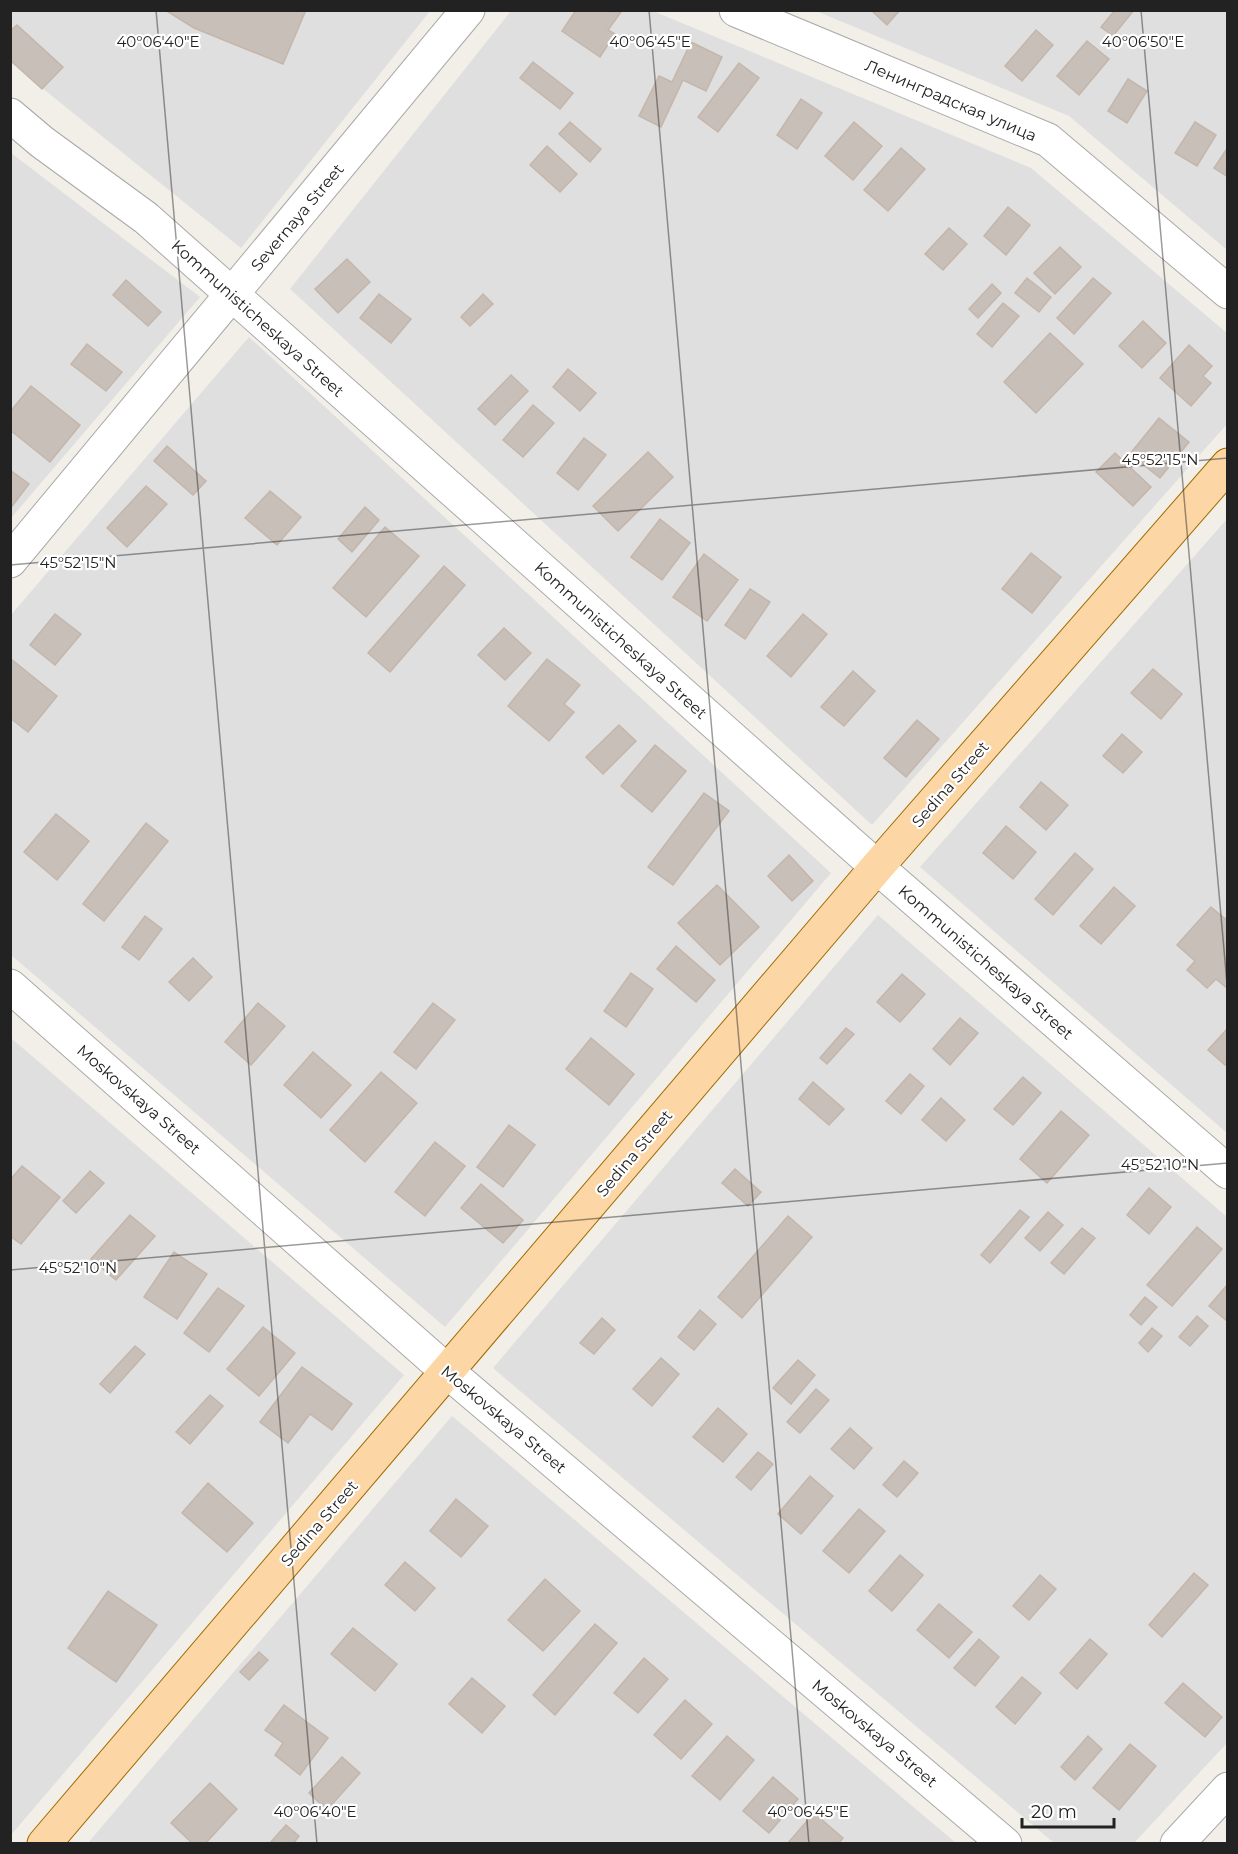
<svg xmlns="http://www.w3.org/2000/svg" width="1238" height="1854" font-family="Montserrat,sans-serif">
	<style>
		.residential { fill: #e0dfdf }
		.building { fill: #c7bfb8; stroke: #c4b6ab; stroke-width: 1.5 }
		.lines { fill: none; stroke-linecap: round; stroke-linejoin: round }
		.minor-casing { stroke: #a9a9a9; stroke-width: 35 }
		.major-casing { stroke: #a06b00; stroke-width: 35 }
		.minor { stroke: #fff; stroke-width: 33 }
		.major { stroke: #fcd6a4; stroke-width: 33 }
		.ticks { fill: none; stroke: #222; stroke-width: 1.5; stroke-opacity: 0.45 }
		.labels { text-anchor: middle; stroke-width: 4.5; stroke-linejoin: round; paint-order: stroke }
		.street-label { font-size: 16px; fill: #222; stroke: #fff }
		.ticks-label { font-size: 15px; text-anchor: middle; fill: #222; stroke: #fff; stroke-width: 4.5; stroke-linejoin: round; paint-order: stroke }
	</style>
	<rect width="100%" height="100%" fill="#f2efe9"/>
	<g class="residential">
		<polygon points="10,11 430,11 241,248 11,63"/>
		<polygon points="511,11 653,11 1031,168 1227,333 1227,424 872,825 290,289"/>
		<polygon points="816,11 1227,11 1227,250 1069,116"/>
		<polygon points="11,153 200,297 11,518"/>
		<polygon points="249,337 831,873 445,1327 11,955 11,615"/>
		<polygon points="1227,519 1227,1133 920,867"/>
		<polygon points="878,915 1227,1217 1227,1743 1134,1843 1054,1843 493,1368"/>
		<polygon points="11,1038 404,1375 11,1835"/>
		<polygon points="452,1416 956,1843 87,1844"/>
	</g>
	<g class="building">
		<polygon points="165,10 306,10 283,64 194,28"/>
		<polygon points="576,10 621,12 608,30 615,34 600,57 562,31"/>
		<polygon points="871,10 900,10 887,25"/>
		<polygon points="1115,10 1134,10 1113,36 1101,27"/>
		<polygon points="17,25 63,67 42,89 10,60 10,31"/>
		<polygon points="1036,30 1053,45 1022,81 1005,66"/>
		<polygon points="1087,41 1109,59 1079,95 1057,76"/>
		<polygon points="691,42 722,57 706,91 683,80 661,127 639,116 659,76 672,82"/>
		<polygon points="533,62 573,93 560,109 520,78"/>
		<polygon points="739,63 759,78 718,132 698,117"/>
		<polygon points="1128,79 1147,91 1127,123 1108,111"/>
		<polygon points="801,99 822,113 797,149 777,135"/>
		<polygon points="570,122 601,149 590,162 559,134"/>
		<polygon points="854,122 882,146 853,180 825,156"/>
		<polygon points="1195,122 1216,135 1197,166 1175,153"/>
		<polygon points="547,146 577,174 560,192 530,165"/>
		<polygon points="1228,147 1228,177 1214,168"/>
		<polygon points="901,148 925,169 888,211 864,190"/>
		<polygon points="1008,207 1030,225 1006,255 984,236"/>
		<polygon points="949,228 967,244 943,270 925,254"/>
		<polygon points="1060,247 1081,267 1055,294 1034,273"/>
		<polygon points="347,259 370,282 338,313 315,289"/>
		<polygon points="1027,278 1051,297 1039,312 1015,293"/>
		<polygon points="1093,278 1111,293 1074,334 1057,318"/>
		<polygon points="126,280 161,312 148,326 113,295"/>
		<polygon points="992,284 1001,293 978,318 969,309"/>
		<polygon points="379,294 411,319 391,343 360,318"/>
		<polygon points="483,294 493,304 470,326 461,317"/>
		<polygon points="1003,303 1019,316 992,347 977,334"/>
		<polygon points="1143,321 1166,343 1142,368 1119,346"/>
		<polygon points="1050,333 1083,364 1036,413 1004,382"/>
		<polygon points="87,344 122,372 106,391 71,364"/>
		<polygon points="1189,345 1212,366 1203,376 1211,383 1191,406 1160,378"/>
		<polygon points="568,369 596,393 580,411 553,387"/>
		<polygon points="511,375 528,391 495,425 478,409"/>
		<polygon points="31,386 80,425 50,462 10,430 10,412"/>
		<polygon points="533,405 554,423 523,457 503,440"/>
		<polygon points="1159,418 1189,442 1160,478 1130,454"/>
		<polygon points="584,438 606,455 578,490 557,473"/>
		<polygon points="167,446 206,481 193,495 154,461"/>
		<polygon points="648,452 673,477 618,531 593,506"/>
		<polygon points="1115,453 1151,487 1133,506 1096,472"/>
		<polygon points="10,470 29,484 10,509"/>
		<polygon points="146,486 167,504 127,547 107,528"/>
		<polygon points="270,491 301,517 277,545 245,518"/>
		<polygon points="365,507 379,520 352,552 338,539"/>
		<polygon points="660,519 690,543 662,580 631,557"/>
		<polygon points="385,527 419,556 366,617 333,588"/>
		<polygon points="1031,553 1061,577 1032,613 1002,589"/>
		<polygon points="704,554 738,580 707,621 673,597"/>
		<polygon points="444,566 465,585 390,672 368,653"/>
		<polygon points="750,589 770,602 745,639 725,625"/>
		<polygon points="55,614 81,634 55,665 30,645"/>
		<polygon points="803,614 827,634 791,677 767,656"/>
		<polygon points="504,628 531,653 505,680 478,655"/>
		<polygon points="11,659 57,696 28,732 10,718"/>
		<polygon points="547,659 580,685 564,704 574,712 549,741 508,706"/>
		<polygon points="1153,669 1182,694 1161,719 1131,693"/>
		<polygon points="853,671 875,691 844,726 821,707"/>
		<polygon points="917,720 939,739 906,777 884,758"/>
		<polygon points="619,725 636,741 603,774 586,757"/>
		<polygon points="1122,734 1142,752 1123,773 1103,756"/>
		<polygon points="655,745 686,771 652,812 621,786"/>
		<polygon points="1041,782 1068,805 1046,830 1020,807"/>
		<polygon points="704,793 729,811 673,885 648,867"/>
		<polygon points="56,814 89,841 57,880 24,852"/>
		<polygon points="146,823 168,841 104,921 83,904"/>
		<polygon points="1006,826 1036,852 1013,879 983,853"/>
		<polygon points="1075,853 1093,869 1053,915 1035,899"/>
		<polygon points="789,855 813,881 792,901 768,876"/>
		<polygon points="717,885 759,927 720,965 678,923"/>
		<polygon points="1114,887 1135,906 1101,944 1080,926"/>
		<polygon points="1211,907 1228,921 1228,989 1216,979 1207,988 1187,970 1195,961 1177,945"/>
		<polygon points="145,916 162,929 139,960 122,947"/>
		<polygon points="676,946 715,980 696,1002 657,969"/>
		<polygon points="193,958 212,977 189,1001 169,982"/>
		<polygon points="631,973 653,989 626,1027 604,1011"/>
		<polygon points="902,974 925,994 900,1022 877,1002"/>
		<polygon points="258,1003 285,1026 251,1065 225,1042"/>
		<polygon points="433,1003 455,1020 416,1069 394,1052"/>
		<polygon points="960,1018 978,1033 950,1065 933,1049"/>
		<polygon points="846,1028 854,1034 827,1064 820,1058"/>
		<polygon points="1228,1028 1228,1062 1225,1065 1208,1050"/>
		<polygon points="591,1038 634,1074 609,1105 566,1069"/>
		<polygon points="313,1052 351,1085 321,1118 284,1085"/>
		<polygon points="381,1072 417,1103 365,1162 330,1130"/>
		<polygon points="910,1074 924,1086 901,1114 886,1101"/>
		<polygon points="1023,1077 1041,1093 1013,1125 994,1109"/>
		<polygon points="813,1082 844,1109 829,1125 799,1099"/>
		<polygon points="941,1098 965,1120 946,1141 922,1120"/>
		<polygon points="1061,1111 1089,1135 1047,1183 1020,1159"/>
		<polygon points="509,1125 535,1145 503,1187 477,1167"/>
		<polygon points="435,1142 465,1166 425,1216 395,1192"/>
		<polygon points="22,1166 60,1197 21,1244 10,1236 10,1180"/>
		<polygon points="735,1169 761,1192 748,1206 722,1183"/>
		<polygon points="90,1171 104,1183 76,1213 63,1201"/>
		<polygon points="481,1184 523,1220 503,1243 461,1208"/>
		<polygon points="1149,1188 1171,1207 1149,1234 1127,1215"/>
		<polygon points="1020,1210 1029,1217 990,1263 981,1255"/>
		<polygon points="1048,1212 1063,1225 1040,1251 1025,1238"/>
		<polygon points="130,1215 155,1236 116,1280 91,1259"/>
		<polygon points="788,1216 812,1237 742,1318 718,1297"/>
		<polygon points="1197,1227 1222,1249 1172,1306 1147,1285"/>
		<polygon points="1082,1228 1095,1238 1064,1274 1051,1263"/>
		<polygon points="174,1252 207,1274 177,1319 144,1297"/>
		<polygon points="1228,1284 1228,1321 1227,1321 1209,1306"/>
		<polygon points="218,1288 244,1306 209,1352 184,1333"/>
		<polygon points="1145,1297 1157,1307 1141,1325 1130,1315"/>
		<polygon points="700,1310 716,1324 694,1350 678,1337"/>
		<polygon points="1197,1316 1208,1326 1190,1346 1179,1337"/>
		<polygon points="602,1318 615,1330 594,1354 580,1343"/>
		<polygon points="263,1327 295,1353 259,1396 227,1369"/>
		<polygon points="1152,1328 1162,1336 1148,1352 1139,1343"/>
		<polygon points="135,1346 145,1354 110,1393 100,1384"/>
		<polygon points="661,1358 679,1374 652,1406 633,1389"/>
		<polygon points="798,1360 815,1375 791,1404 773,1388"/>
		<polygon points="302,1367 352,1404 332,1430 310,1414 288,1443 260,1422"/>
		<polygon points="816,1389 829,1400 800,1433 787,1422"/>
		<polygon points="210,1395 223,1406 190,1444 176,1432"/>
		<polygon points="718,1408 747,1434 723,1462 693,1437"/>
		<polygon points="850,1428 872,1448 854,1469 831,1449"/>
		<polygon points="758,1452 773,1464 751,1490 736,1477"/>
		<polygon points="904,1461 918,1473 897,1497 883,1485"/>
		<polygon points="810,1476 833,1496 801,1534 778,1514"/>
		<polygon points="208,1483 253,1523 227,1552 182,1513"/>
		<polygon points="456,1499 488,1526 461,1557 430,1531"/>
		<polygon points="859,1509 885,1531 849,1573 823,1551"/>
		<polygon points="900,1555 923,1575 892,1611 869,1591"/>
		<polygon points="405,1562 435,1588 415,1611 385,1585"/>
		<polygon points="1194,1573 1208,1585 1162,1637 1149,1625"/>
		<polygon points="1040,1575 1056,1589 1029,1620 1013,1606"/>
		<polygon points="545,1579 580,1611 543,1651 508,1620"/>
		<polygon points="108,1591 157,1625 116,1682 68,1648"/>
		<polygon points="939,1604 972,1632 949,1658 917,1630"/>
		<polygon points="595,1624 617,1643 555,1715 533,1695"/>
		<polygon points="353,1628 397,1664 375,1691 331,1654"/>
		<polygon points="979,1639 999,1657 975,1686 954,1668"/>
		<polygon points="1090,1639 1107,1654 1077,1689 1060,1673"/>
		<polygon points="259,1652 268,1660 249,1680 240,1672"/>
		<polygon points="644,1658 668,1679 638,1713 614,1693"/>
		<polygon points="1022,1677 1041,1693 1015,1724 996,1707"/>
		<polygon points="472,1678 505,1706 482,1733 449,1704"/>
		<polygon points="1183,1683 1222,1717 1205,1737 1165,1703"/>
		<polygon points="685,1700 712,1724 681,1759 654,1735"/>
		<polygon points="284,1705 328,1738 300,1775 275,1755 283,1743 265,1730"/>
		<polygon points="727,1736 754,1760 720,1800 692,1776"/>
		<polygon points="1088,1736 1102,1749 1075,1780 1061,1767"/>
		<polygon points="1130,1744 1156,1766 1119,1810 1093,1788"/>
		<polygon points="342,1757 360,1773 327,1810 309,1793"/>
		<polygon points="773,1777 798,1799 769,1833 743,1811"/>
		<polygon points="210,1783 237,1809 205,1844 193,1844 171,1823"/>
		<polygon points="814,1813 843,1838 838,1844 787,1844"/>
		<polygon points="286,1825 299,1836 293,1844 269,1844"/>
	</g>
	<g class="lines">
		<g class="minor-casing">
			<g id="minor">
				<polyline points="736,10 1048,140 1228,292"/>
				<polyline points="10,115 42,142 146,218 877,867 1228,1172"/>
				<polyline points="10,561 468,10"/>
				<polyline points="10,986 448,1372 1005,1844"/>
				<polyline points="1177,1844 1228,1789"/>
			</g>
		</g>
		<g class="major-casing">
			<polyline id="major" points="44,1844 877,867 1228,465"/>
		</g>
		<use href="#minor" class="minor"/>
		<use href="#major" class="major"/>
	</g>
	<path class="ticks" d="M156 10 317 1844M649 10 809 1844M1141 10 1228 995M10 565 1228 458M10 1270 1228 1163"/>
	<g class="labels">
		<g class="street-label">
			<text transform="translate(951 100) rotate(23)" y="6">Ленинградская улица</text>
			<text transform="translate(297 217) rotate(-50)" y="6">Severnaya Street</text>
			<text transform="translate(258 318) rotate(42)" y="6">Kommunisticheskaya Street</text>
			<text transform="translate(621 640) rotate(42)" y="6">Kommunisticheskaya Street</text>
			<text transform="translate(950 784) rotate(-49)" y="6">Sedina Street</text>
			<text transform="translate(986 962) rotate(41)" y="6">Kommunisticheskaya Street</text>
			<text transform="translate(139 1099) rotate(41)" y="6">Moskovskaya Street</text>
			<text transform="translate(634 1153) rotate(-50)" y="6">Sedina Street</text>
			<text transform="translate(504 1419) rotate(40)" y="6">Moskovskaya Street</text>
			<text transform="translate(319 1523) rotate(-49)" y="6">Sedina Street</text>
			<text transform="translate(875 1733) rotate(40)" y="6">Moskovskaya Street</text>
		</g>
	</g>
	<g class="ticks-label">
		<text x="158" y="47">40°06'40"E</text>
		<text x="650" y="47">40°06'45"E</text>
		<text x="1143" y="47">40°06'50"E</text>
		<text x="1160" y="465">45°52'15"N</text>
		<text x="78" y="568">45°52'15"N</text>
		<text x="1160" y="1170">45°52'10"N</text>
		<text x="78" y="1273">45°52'10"N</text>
		<text x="315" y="1817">40°06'40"E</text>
		<text x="808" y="1817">40°06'45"E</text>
	</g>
	<rect width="1238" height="1854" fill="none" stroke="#222222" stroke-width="24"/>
	<path d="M1022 1818v9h92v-9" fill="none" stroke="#222222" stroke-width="3"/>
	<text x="1031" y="1818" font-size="18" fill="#222222" stroke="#ffffff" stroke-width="4.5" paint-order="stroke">20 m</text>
</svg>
